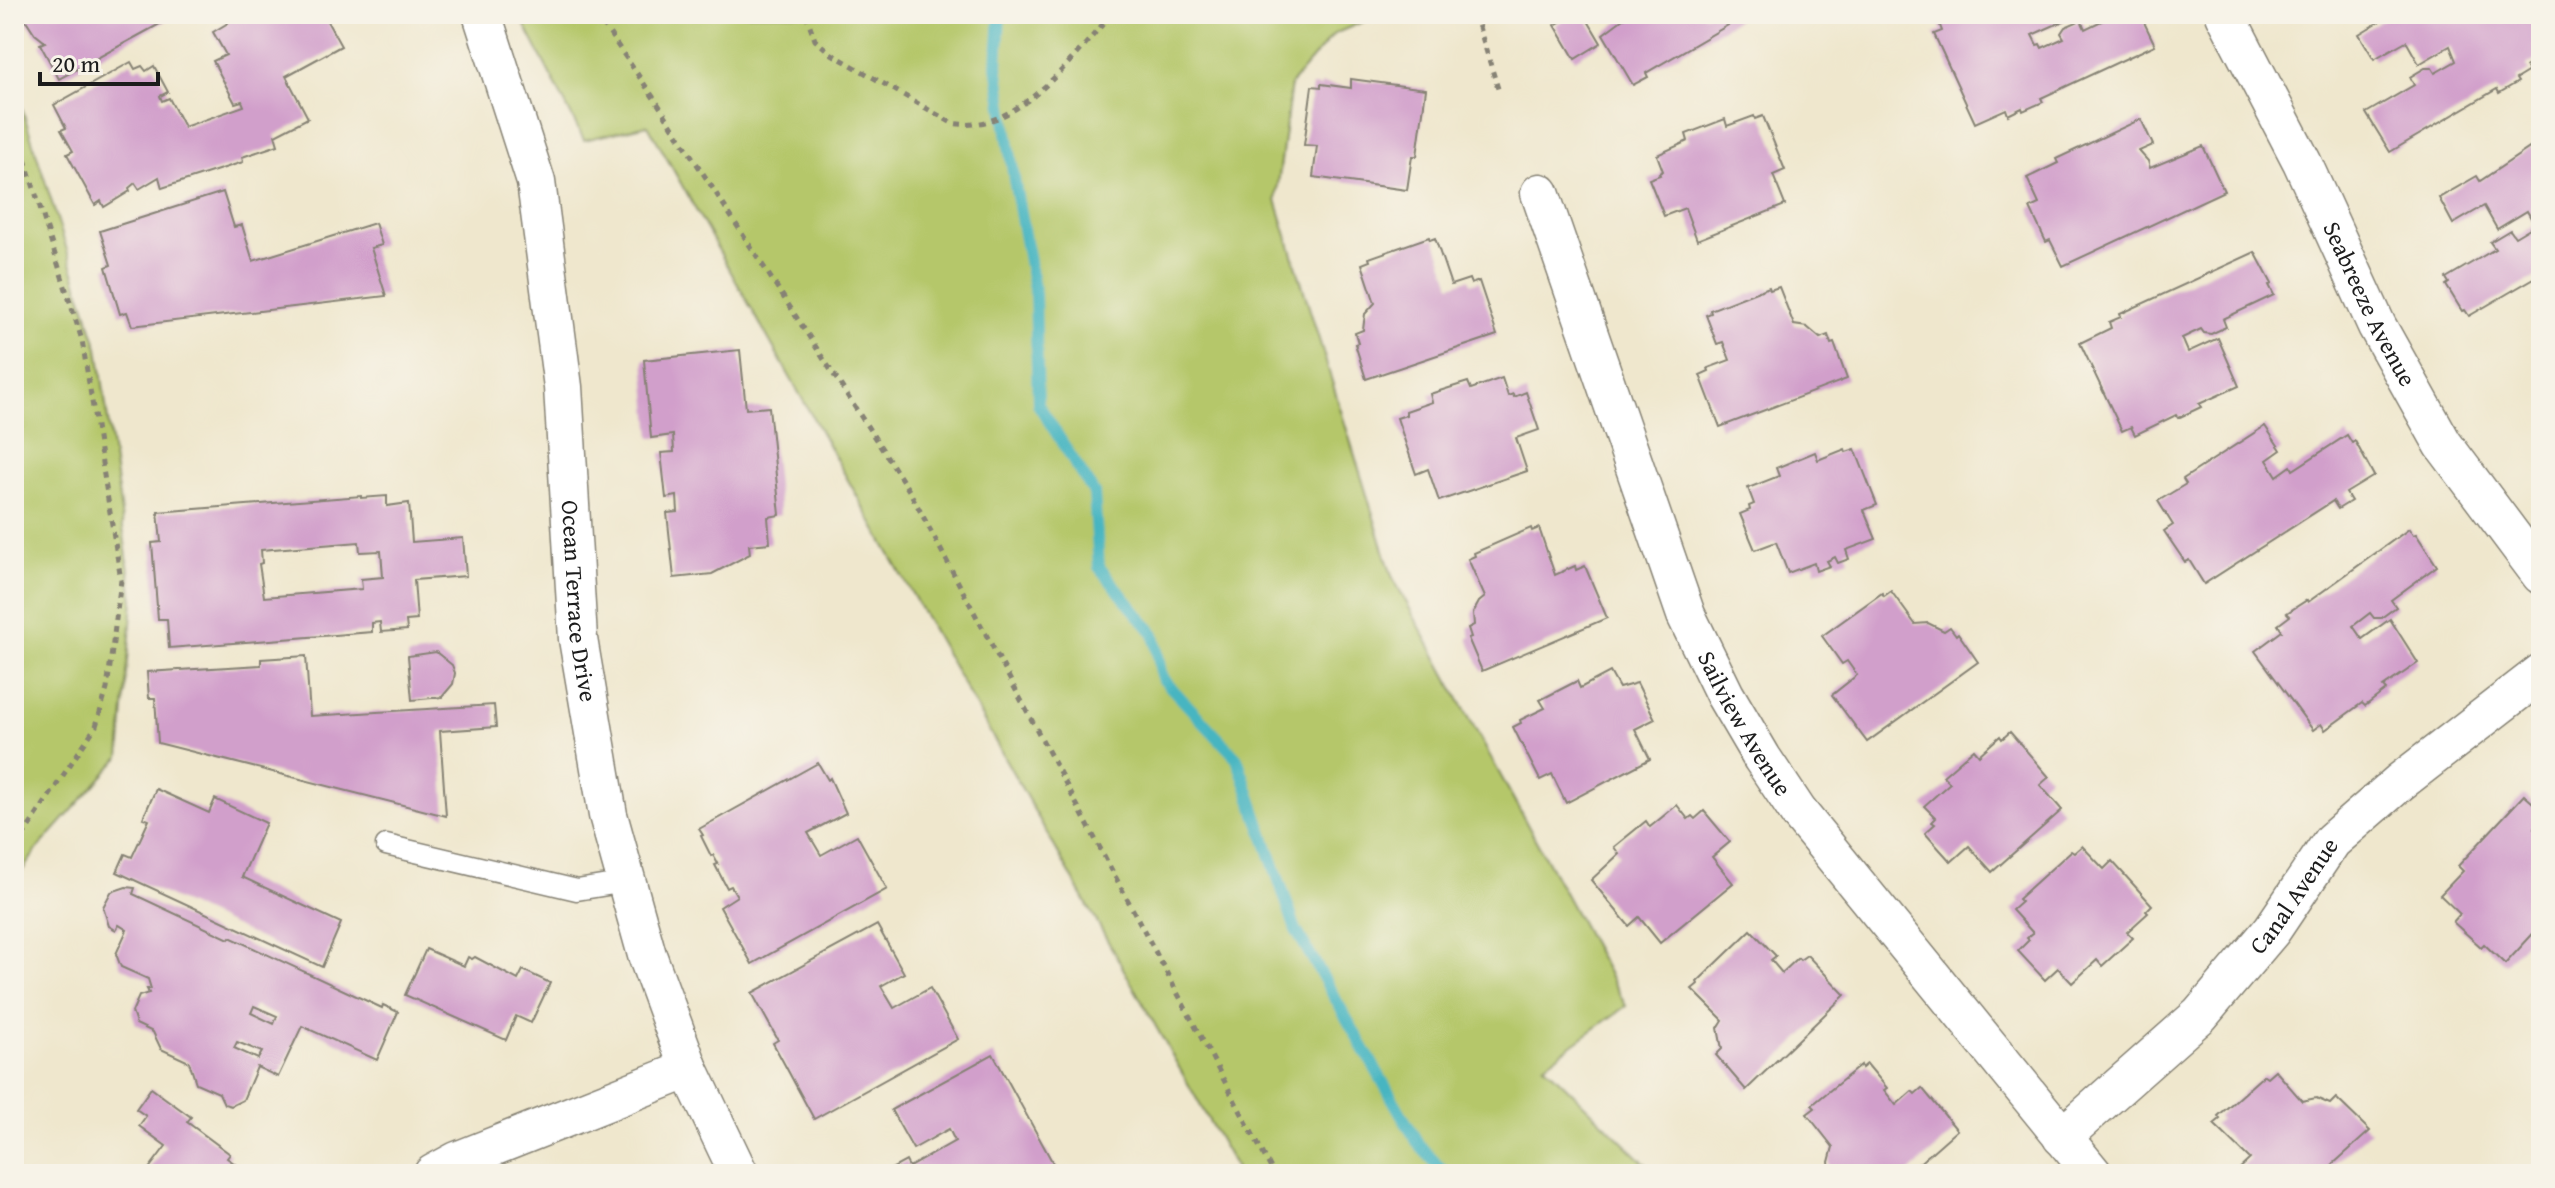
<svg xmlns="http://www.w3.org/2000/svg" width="2555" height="1188" font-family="'Gentium Book Plus',serif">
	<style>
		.green { fill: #b5c76a; stroke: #687243; stroke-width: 2 }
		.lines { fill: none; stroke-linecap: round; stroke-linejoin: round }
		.stream { stroke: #47b5c1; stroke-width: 12 }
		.building { fill: #d19fcb; fill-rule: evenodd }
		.service-casing { stroke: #868274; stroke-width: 23 }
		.minor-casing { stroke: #868274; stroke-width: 41 }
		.path { stroke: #868274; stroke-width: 5; stroke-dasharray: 6 6; stroke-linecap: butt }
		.service { stroke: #fff; stroke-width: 20 }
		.minor { stroke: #fff; stroke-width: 38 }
		.labels { text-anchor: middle; stroke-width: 8; stroke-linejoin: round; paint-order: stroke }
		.street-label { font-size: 24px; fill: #1c1c1c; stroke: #f7f3e8 }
	</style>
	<rect width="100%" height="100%" fill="#f7f3e8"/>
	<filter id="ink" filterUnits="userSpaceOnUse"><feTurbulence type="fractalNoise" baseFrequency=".0125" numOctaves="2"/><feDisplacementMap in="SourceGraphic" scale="16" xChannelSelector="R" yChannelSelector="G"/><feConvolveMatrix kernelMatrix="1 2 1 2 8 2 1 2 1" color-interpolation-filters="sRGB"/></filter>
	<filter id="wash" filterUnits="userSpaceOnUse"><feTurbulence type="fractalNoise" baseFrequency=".006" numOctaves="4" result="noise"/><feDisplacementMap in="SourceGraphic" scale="32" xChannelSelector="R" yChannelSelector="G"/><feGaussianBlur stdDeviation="1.8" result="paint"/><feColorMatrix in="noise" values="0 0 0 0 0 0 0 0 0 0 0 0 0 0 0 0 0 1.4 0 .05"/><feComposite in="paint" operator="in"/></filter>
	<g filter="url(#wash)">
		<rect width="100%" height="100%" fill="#efe7cd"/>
		<g class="green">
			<polygon points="519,14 1381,14 1334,34 1291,84 1276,200 1392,576 1626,1006 1544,1065 1656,1174 1239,1174 648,125 584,140"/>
			<polygon points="14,83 98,348 133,600 120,757 40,846 14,882"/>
		</g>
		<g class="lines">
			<polyline class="stream" points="1000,14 997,66 1015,185 1035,294 1038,404 1094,493 1099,567 1154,634 1162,678 1237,758 1296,930 1419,1145 1446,1174"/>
		</g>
		<g id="blocks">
			<g class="building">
				<polygon points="22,14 178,14 59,79 40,44 45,42 35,34"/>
				<polygon points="222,14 278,14 283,23 299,14 323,14 341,46 286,76 308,118 275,135 278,145 242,157 243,162 162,188 159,177 139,189 135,183 129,188 130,191 104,207 101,201 95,205 67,154 73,151 61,130 66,128 54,105 131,62 135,69 142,66 146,71 154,66 168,92 160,96 162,101 169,98 184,127 244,106 242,101 235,103 213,61 226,55 213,32 228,23"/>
				<polygon points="1574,14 1584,14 1601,43 1575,59 1555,25"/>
				<polygon points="1626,14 1747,14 1646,73 1648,77 1633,85 1603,34 1627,16"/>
				<polygon points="1958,14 2063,14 2066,20 2032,35 2037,45 2040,44 2042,48 2064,38 2061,33 2065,27 2081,20 2085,29 2116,14 2140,14 2155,45 2041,98 2043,102 2023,111 2022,108 2008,115 2006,109 1975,123 1934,34 1942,31 1939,23"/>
				<polygon points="2392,14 2536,14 2541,23 2541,57 2526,66 2529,71 2516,79 2518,82 2499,93 2497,89 2390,152 2366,113 2414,85 2410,77 2425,68 2432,68 2435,73 2456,61 2450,46 2419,64 2406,41 2374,59 2359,34"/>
				<polygon points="1351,79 1426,89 1417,156 1412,156 1407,190 1313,177 1317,146 1304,145 1312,86 1321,87 1321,84 1351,88"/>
				<polygon points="1754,116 1755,119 1763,116 1785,170 1773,175 1785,205 1697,240 1685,208 1664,216 1649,179 1660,175 1659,173 1663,171 1657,155 1688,141 1686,134 1725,119 1727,126"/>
				<polygon points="2141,119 2153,145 2139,151 2148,161 2150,168 2203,146 2224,191 2063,266 2050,240 2046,242 2030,208 2039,204 2027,178 2058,163 2056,159"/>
				<polygon points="2541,146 2541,274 2469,316 2465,310 2462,311 2446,285 2449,283 2446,278 2495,249 2490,242 2510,230 2515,237 2535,225 2527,211 2497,229 2484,206 2453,224 2439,198 2477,176 2480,181 2531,147 2533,150"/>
				<polygon points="223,192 234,227 242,225 253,261 375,223 382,245 371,248 386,296 132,326 127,312 120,314 106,267 111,265 100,231"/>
				<polygon points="1429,237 1430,240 1435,238 1451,285 1469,279 1471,284 1479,281 1497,335 1366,379 1355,344 1358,343 1355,333 1363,330 1365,314 1375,303 1362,264 1370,261 1369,258"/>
				<polygon points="2255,252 2272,284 2269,285 2274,295 2223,319 2226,327 2211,334 2204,333 2201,329 2182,338 2188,352 2218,338 2239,386 2199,404 2201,407 2178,418 2176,415 2135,435 2131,427 2122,431 2080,343 2111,328 2109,322 2121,317 2120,314"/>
				<polygon points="1769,287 1770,290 1779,287 1794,325 1807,327 1820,338 1828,335 1831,344 1834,343 1847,379 1720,427 1700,375 1709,371 1708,368 1730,360 1723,342 1717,344 1706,315 1711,313 1710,310"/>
				<polygon points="740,350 746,409 769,407 780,515 768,517 770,543 749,545 750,554 712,574 674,578 667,513 678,512 677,496 666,498 661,453 674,452 673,435 651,438 644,360"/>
				<polygon points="1502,378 1508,396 1513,394 1514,397 1526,392 1539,430 1516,438 1527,471 1439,501 1428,469 1416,474 1397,418 1406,415 1406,411 1432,402 1430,394 1468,382 1471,389"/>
				<polygon points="2265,426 2281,450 2267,460 2277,476 2291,466 2293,470 2347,435 2352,443 2355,441 2374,476 2346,493 2351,501 2338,509 2333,501 2204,584 2189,560 2185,562 2164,531 2173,525 2158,501 2186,484 2183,479"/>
				<polygon points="1845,449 1846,452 1855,449 1877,505 1864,510 1876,539 1846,550 1849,559 1838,563 1835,557 1827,561 1830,566 1816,571 1814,563 1788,573 1776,542 1755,550 1740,514 1750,510 1749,506 1754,504 1748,488 1779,476 1776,468 1815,452 1818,460"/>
				<path d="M361 496V498L387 496V506L409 503 412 542 463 538 466 576 414 580 417 620 406 621 407 630 381 632 380 622 372 623V632L169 648 167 619H158L152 543 161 542 158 512ZM359 542 360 552 381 551 383 577 361 579 362 589 264 597 259 564 262 563 261 550Z"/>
				<polygon points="1531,528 1532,531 1539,528 1555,575 1575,566 1576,570 1585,566 1607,618 1482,671 1468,638 1471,637 1468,628 1474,625 1473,613 1479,602 1485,597 1468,559 1475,556 1474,553"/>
				<polygon points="2409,529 2413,535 2416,534 2437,566 2391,600 2396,607 2381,618 2374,618 2370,613 2353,626 2362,639 2390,619 2418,663 2383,687 2386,690 2365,706 2362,703 2325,730 2321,724 2313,730 2255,651 2282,631 2278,625 2290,616 2287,613 2307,600 2308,602"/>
				<polygon points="1891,591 1915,624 1928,623 1944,631 1950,627 1956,635 1958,633 1978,662 1867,742 1832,695 1857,675 1847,661 1842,664 1822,636 1882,593 1884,596"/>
				<polygon points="436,652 452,665 455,673 453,684 442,697 412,700 408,656"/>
				<polygon points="306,656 310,716 494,705 496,727 440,731 446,816 158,743 155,698 149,698 147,672 261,665 261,659"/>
				<polygon points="1610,672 1619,688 1637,683 1655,719 1635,729 1650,759 1566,803 1552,774 1540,780 1513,727 1521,723 1520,720 1545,708 1540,700 1577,681 1580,688"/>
				<polygon points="2010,732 2049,777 2040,785 2062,810 1992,872 1969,846 1951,862 1925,833 1935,824 1932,822 1936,818 1924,806 1950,783 1943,776 1974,749 1979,755 2000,736 2002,739"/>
				<polygon points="818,763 828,780 830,778 846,813 808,833 821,855 857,835 887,889 752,964 720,907 737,896 731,886 727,888 715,865 718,864 713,855 711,856 701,836 703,835 699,829"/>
				<polygon points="156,789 209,813 215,799 266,823 242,877 341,923 322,967 117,872 125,854 132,857 149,820 143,818"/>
				<polygon points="2524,795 2541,810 2541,820 2534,828 2541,834 2541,925 2505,964 2484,944 2481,947 2453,922 2460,914 2440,895 2463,871 2458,866"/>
				<polygon points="1677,805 1688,819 1692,816 1695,819 1704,811 1730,842 1712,857 1733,883 1660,943 1639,917 1629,926 1591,880 1619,854 1614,847 1646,821 1650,827"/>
				<polygon points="2082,846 2104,869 2112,861 2152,905 2146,911 2148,913 2127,932 2133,938 2102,966 2097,960 2072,983 2058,968 2045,980 2018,951 2029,940 2027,938 2033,933 2012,910 2021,902 2018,899 2071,851 2074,853"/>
				<path d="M126 887 135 888 133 894 229 939 230 937 382 1008 383 1005 398 1012 377 1060 302 1026 278 1077 257 1067 243 1100 231 1106 224 1104 219 1093 196 1083 189 1062 161 1049 153 1032 136 1024 132 1012 139 996 149 993 147 989H151L148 979 121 967 116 954 127 930 119 925 116 930 109 926 103 907 111 892ZM254 1006 277 1016 274 1024 251 1013ZM237 1042 262 1052 258 1059 234 1048Z"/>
				<polygon points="877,925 904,973 881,986 894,1008 930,988 958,1039 814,1119 773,1043 778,1040 752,993"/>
				<polygon points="1751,930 1776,956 1771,960 1782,973 1798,958 1800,960 1807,955 1845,995 1746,1090 1716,1055 1722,1049 1718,1028 1723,1020 1692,989 1698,984 1697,982"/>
				<polygon points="426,949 464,966 468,957 472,959 475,957 518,980 523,970 550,983 531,1023 516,1016 506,1040 405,995"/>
				<polygon points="993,1054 1059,1174 882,1174 906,1161 909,1167 955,1141 949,1129 913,1149 891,1110"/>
				<polygon points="1867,1064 1887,1088 1884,1090 1896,1105 1912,1091 1915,1094 1922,1088 1957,1130 1907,1174 1831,1174 1829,1162 1833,1147 1807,1114 1815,1108 1812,1105 1861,1065 1862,1068"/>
				<polygon points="2275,1070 2302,1101 2316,1098 2330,1104 2336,1098 2370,1131 2322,1174 2234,1174 2250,1159 2214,1124 2220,1119 2218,1116 2264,1075 2267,1077"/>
				<polygon points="151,1088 191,1117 187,1122 230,1154 227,1158 249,1174 145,1174 166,1146 139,1126 146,1116 136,1109"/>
			</g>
		</g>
	</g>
	<g filter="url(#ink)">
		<use href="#blocks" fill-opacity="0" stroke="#868274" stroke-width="2"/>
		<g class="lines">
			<g class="service-casing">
				<polyline id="service" points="386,845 577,890 626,882"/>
			</g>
			<g class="minor-casing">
				<g id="minor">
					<path id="s1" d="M482 14 536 182 563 387 578 639 608 815 647 955 689 1069 739 1174"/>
					<path id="s2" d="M2225 14 2302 162 2377 326 2443 444 2541 575"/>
					<path id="s3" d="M1540 193 1686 615 1725 695 1762 758 1798 812 2093 1174"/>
					<path id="s4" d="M2062 1137 2200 1015 2272 930 2332 841 2400 782 2541 673"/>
					<polyline points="433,1174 457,1161 689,1069"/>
				</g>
			</g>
			<g class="path">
				<polyline points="596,14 658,104 910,492 1274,1174"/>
				<path d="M806 14 815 40 832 54 952 123C1017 136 1073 56 1112 14"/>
				<polyline points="1475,14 1499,92"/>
				<polyline points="14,125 82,340 121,580 107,689 96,726 14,849"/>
			</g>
			<use href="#service" class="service"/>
			<use href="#minor" class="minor"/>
		</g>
	</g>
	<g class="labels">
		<g class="street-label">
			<text dy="8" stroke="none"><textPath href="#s2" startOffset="324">Seabreeze Avenue</textPath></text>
			<text dy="8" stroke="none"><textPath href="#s1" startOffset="598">Ocean Terrace Drive</textPath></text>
			<text dy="8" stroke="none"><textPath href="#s3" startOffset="570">Sailview Avenue</textPath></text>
			<text dy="8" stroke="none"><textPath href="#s4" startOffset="336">Canal Avenue</textPath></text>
		</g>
	</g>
	<rect width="2555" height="1188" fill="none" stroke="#f7f3e8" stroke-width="48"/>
	<path d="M40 72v12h118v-12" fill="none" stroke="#1c1c1c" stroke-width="4"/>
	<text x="52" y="72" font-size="24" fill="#1c1c1c" stroke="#f7f3e8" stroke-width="6" paint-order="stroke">20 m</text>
</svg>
